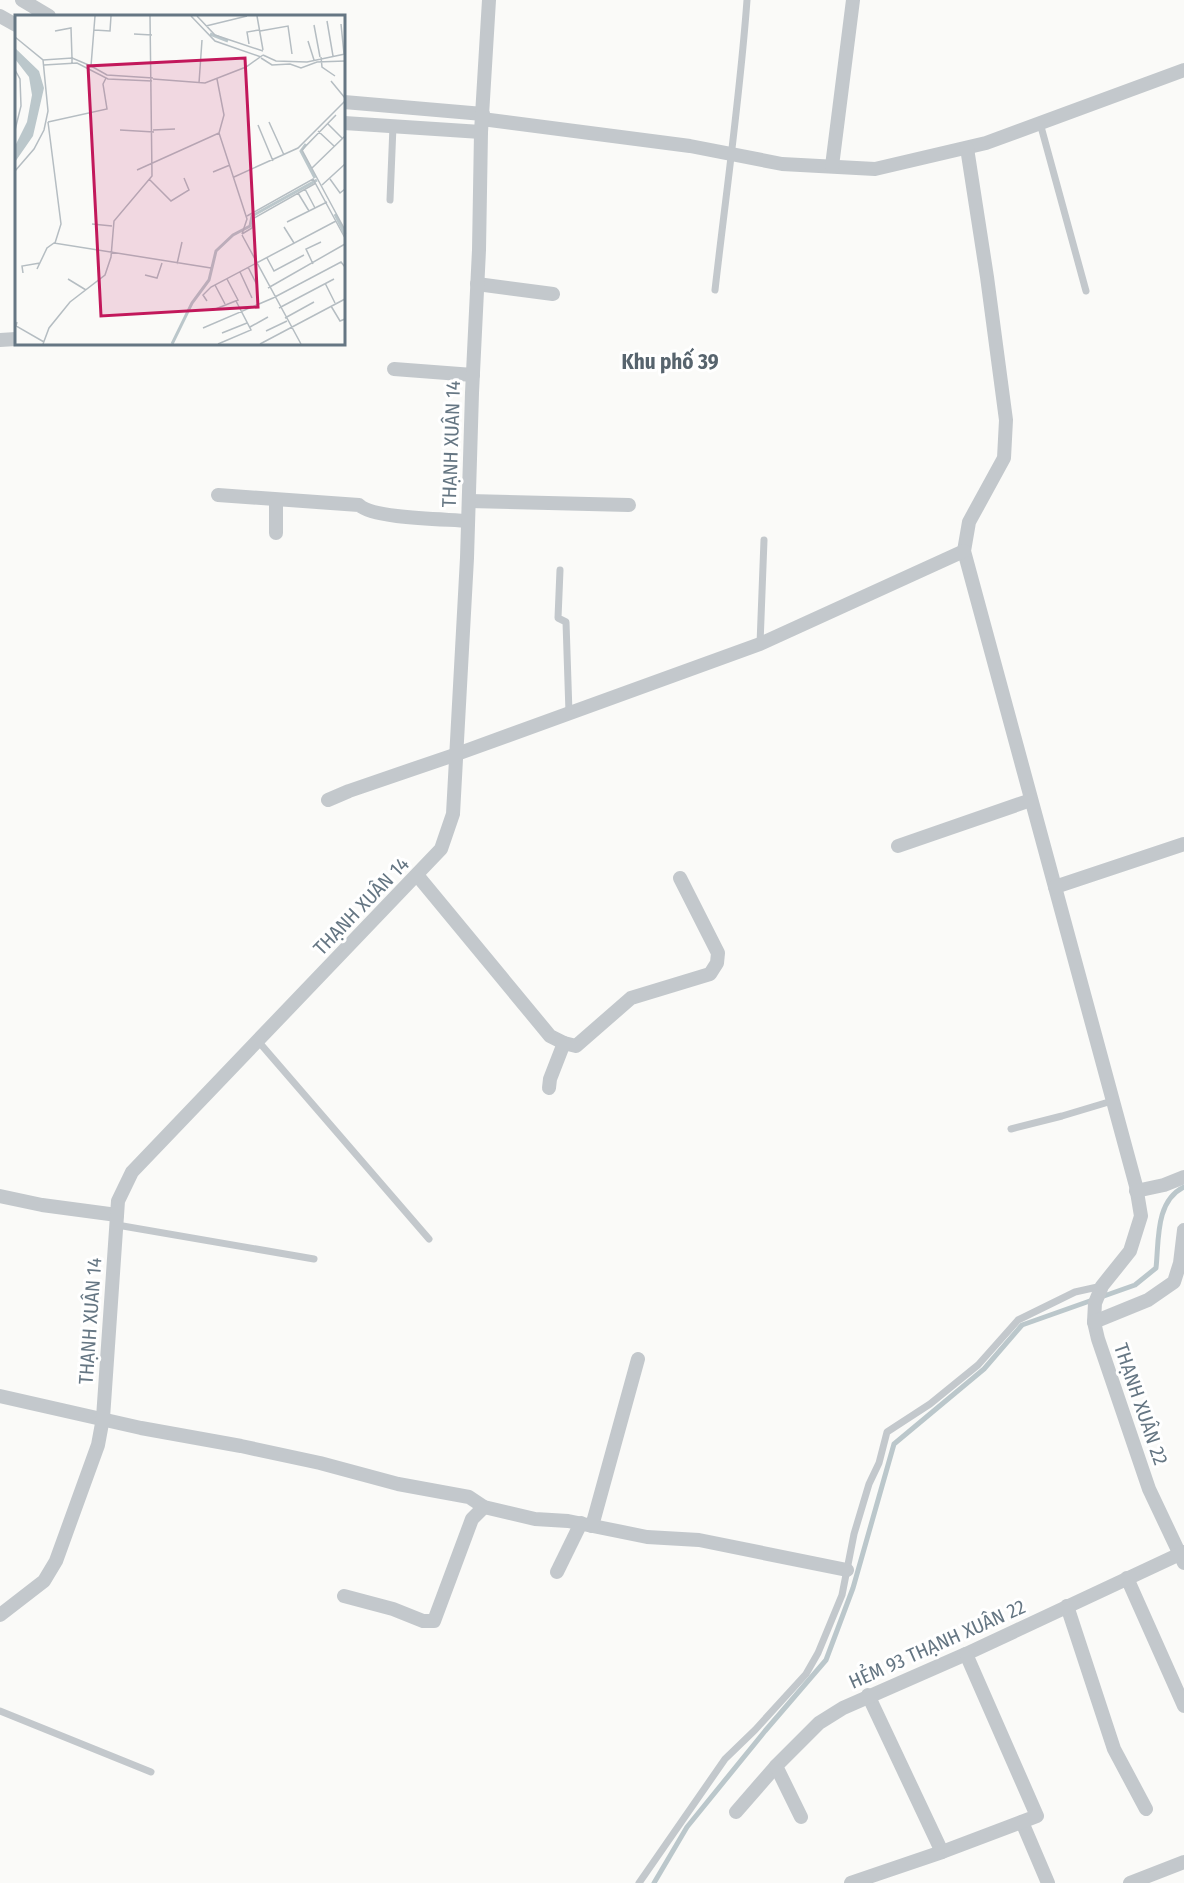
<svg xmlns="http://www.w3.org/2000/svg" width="1184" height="1883" font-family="'Fira Sans Condensed',sans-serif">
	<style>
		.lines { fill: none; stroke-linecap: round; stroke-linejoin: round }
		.stream { stroke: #bbc7cb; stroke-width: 5 }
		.lane { stroke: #c3c8cc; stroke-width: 7 }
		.street { stroke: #c3c8cc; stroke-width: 14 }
		.labels { text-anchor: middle; stroke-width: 6; stroke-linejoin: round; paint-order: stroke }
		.street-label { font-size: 20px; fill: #657683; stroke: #fff }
		.neighbourhood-label { font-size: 21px; font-weight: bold; fill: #57646e; stroke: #fff }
		.inset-river { fill: none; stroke: #bbc7cb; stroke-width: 3 }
		.inset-road { fill: none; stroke: #b5bdc2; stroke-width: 1.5 }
		.view { fill: #c2185b; fill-opacity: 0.15; stroke: #c2185b; stroke-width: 3 }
		.inset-edge { fill: none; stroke: #657683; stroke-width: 3 }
	</style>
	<rect width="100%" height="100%" fill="#fafaf8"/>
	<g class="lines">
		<path class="stream" d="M654 1883 687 1827 765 1731 826 1660 853 1588 894 1444 984 1369 1022 1325 1135 1285 1156 1268C1159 1241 1155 1201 1184 1187"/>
		<g class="lane">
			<polyline points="1040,123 1086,291"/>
			<polyline points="390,200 393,126"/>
			<path d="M715 290C726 193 740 97 747 0"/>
			<polyline points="560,570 558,618 566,622 569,713"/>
			<polyline points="760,644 764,540"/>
			<polyline points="258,1041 429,1239"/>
			<polyline points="1011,1129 1062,1116 1112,1101"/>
			<polyline points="117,1225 314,1259"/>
			<polyline points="0,1711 151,1772"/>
			<polyline points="639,1883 725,1759 755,1730 806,1674 818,1653 842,1595 854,1534 869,1484 879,1463 887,1432 930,1404 978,1365 1018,1320 1075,1292 1102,1286"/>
		</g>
		<g class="street">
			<polyline points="22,0 49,16"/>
			<polyline points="0,16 16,25"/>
			<polyline points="344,102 483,114"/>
			<polyline points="482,119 690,146 782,164 875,169 986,143 1184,70"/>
			<polyline points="344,123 481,132"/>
			<polyline points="967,148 987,277 1006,420 1004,458 969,522 964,551 1136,1186 1141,1216 1130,1251 1102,1286 1095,1303 1094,1322 1098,1339 1149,1489 1184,1563"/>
			<polyline points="832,166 853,0"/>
			<polyline points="477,284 553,294"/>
			<polyline points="0,340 16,339"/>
			<polyline points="394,369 473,375"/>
			<path d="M218 495 359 505C374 519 445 519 468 521"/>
			<polyline points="276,500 276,533"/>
			<polyline points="469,501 629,505"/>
			<polyline points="328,800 349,791 457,754 760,644 964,551"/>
			<polyline points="898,846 1031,800"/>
			<polyline points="417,875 550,1036 564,1043 576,1046 631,998 710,974 717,963 718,953 680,878"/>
			<polyline points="1055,887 1184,844"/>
			<polyline points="549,1088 550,1079 564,1043"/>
			<polyline points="1136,1191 1164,1185 1184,1177"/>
			<polyline points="0,1196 42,1205 117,1215"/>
			<polyline points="1094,1322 1148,1300 1174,1282 1180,1263 1184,1230"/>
			<polyline points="0,1396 141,1428 241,1446 320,1463 398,1484 469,1497 484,1507 535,1519 568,1521 647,1537 699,1540 847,1570"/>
			<polyline points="592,1526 638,1359"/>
			<polyline points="557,1572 581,1523"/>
			<polyline points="1127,1578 1184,1706"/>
			<polyline points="344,1596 393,1609 423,1621 434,1621 472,1519 484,1507"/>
			<polyline points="1067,1606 1114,1749 1146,1809"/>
			<polyline points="0,1615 44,1581 56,1561 98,1445 103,1418 118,1201 132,1172 441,849 453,814 467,558 472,393 479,250 481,132 489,0"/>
			<polyline points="868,1695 942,1852"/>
			<polyline points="736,1812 776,1766"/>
			<polyline points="801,1817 776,1766 819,1723 843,1708 966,1654 1184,1552"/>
			<polyline points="1022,1822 1048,1883"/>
			<polyline points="851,1883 942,1852 1037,1816 966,1654"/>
			<polyline points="1130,1883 1184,1862"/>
		</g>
	</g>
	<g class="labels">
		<g class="street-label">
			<text transform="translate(451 444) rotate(-88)" y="7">THẠNH XUÂN 14</text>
			<text transform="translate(361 906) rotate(-46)" y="7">THẠNH XUÂN 14</text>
			<text transform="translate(90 1321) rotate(-86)" y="7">THẠNH XUÂN 14</text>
			<text transform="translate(1141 1404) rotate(71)" y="7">THẠNH XUÂN 22</text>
			<text transform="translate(937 1644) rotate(-24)" y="7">HẺM 93 THẠNH XUÂN 22</text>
		</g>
		<g class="neighbourhood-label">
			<text x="670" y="369">Khu phố 39</text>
		</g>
	</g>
	<g transform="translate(15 15)">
		<rect width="330" height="330" fill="#fafaf8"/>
		<path d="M0 33 24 56 29 73 18 121 0 147V131L12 107 17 80 14 62 0 44Z" fill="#bbc7cb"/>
		<path class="inset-river" d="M195 19 213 26M291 129 286 136 300 163M320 199 330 219M157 329 177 288 194 265 201 236 218 220 235 211 237 201 302 165"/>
		<path class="inset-road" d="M80 1 76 51 92 60 138 63M176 1 200 26 246 42M182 1 200 20 248 36M242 1 248 35M312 6 318 41M326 9 329 39M299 10 305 42M191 11 232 1M79 15 95 16 96 1M40 16 56 13 57 43 76 51M245 16 273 11 277 39M119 19 137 20M0 22 28 45 33 96 29 115 19 134 0 156M293 26 299 45M234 29 232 17 244 15M248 40 261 46 292 47 330 39M306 42 307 52 320 61M246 43 257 50 275 49 286 53 302 47 330 46M28 45 57 43V48M29 50 62 48 93 64 137 66M0 55 5 64 6 91 0 115M138 64 190 68 231 52 248 40M202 64 209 100 204 118 232 204 227 219M316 66 330 83M184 68 187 25M321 100 287 135 330 215M33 107 46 209 40 228M33 107 92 94 88 69 91 63M254 107 269 140M313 109 327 123M243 110 258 146M105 115 139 117M138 115 160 114M303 116 319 131M297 153 330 121M122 155 204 118M198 157 215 150M219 162 283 133 330 86M134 164 156 186 174 175 169 163M315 164 325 178 330 174M307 170 330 149M290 174 300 193M283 178 294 196M232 201 298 164 330 223M272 207 312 187M77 209 97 211M269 212 279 228M227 219 237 213 239 203 301 168M227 220 286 329M252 243 259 256 289 240M162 249 167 227M298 249 291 234 306 227M233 252 242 270M22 254 32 233 39 228 196 253M225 257 237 283M8 258 7 251 25 248M130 260 142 263 147 248M53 264 71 275M310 268 320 288M200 270 210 289M253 273 330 229M192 286 188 280 196 272 321 206M316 291 325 306 330 304M264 293 319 264M198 295 223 285 212 264M270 303 299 287M2 307 1 311 29 327M235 312 253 302M188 313 258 283 326 247 330 252M251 316 272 306M207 318 232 308M28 329 34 313 55 287 90 260 96 242 99 206 137 161 135 1M203 329 236 315 221 286M245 329 330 284"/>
		<path class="view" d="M230 43 243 292 86 301 73 51Z"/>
		<rect width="330" height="330" class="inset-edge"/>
	</g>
</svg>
